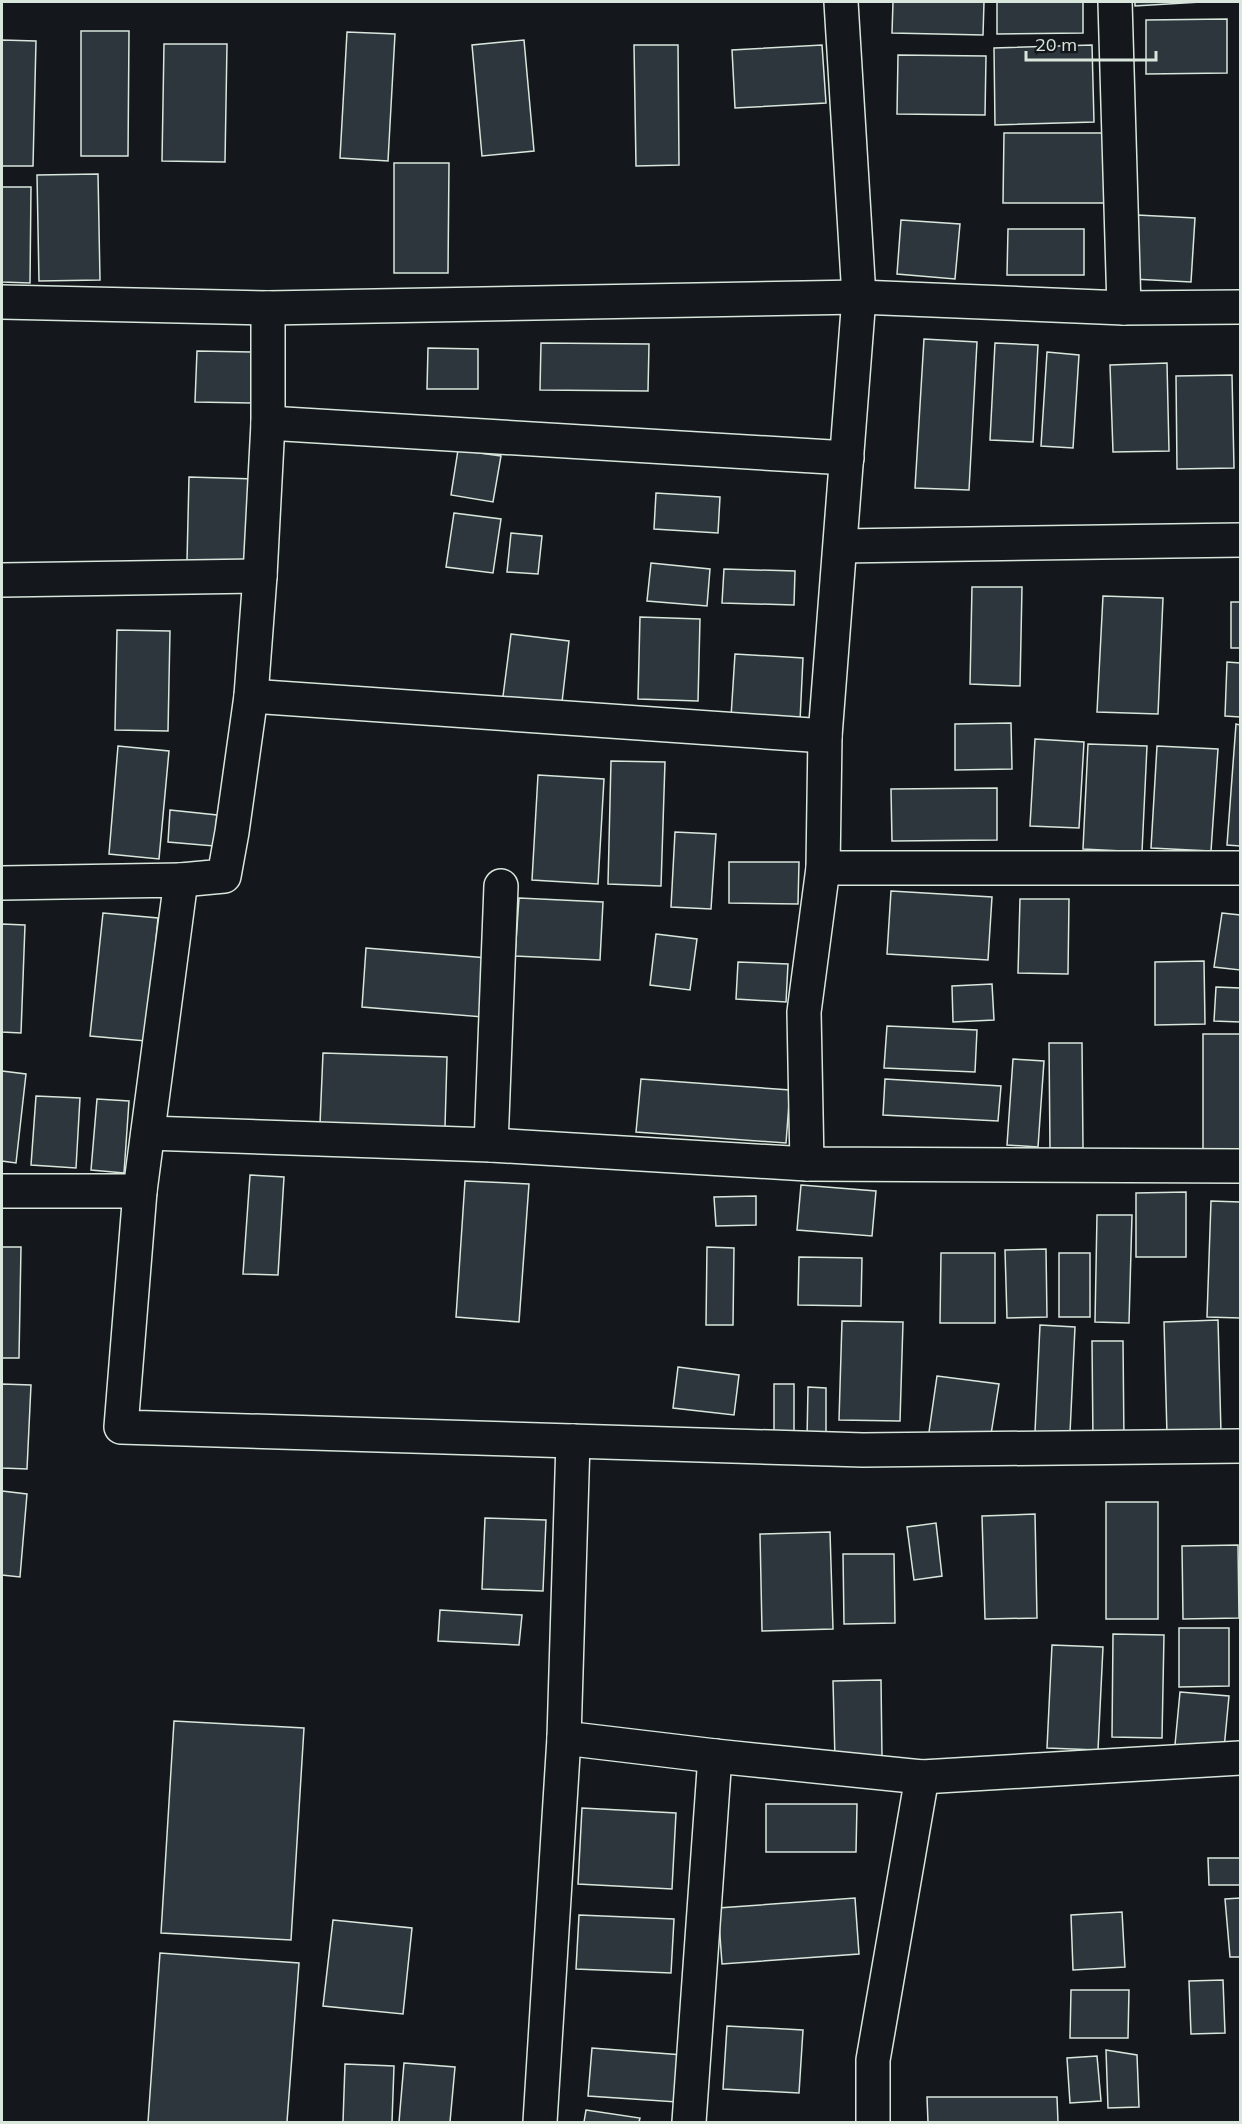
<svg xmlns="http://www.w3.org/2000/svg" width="1242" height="2124" font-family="Mulish,sans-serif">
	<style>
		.building { fill: #2c363c; stroke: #d8e6dc; stroke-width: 1.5 }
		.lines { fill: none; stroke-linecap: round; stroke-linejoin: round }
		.street-casing { stroke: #d8e6dc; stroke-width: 36 }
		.street { stroke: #14181c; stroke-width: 33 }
	</style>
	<rect width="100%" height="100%" fill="#14181c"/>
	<g class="building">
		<polygon points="893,2 984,2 983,35 892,33"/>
		<polygon points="997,2 1083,2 1083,33 997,34"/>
		<polygon points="1135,2 1201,2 1135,6"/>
		<polygon points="1227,19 1227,73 1146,74 1146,20"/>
		<polygon points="81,31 129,31 128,156 81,156"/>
		<polygon points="347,32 395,34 388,161 340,158"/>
		<polygon points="2,40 36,41 33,166 2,166"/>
		<polygon points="524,40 534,151 482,156 472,45"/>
		<polygon points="164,44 227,44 225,162 162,161"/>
		<polygon points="634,45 678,45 679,165 636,166"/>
		<polygon points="822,45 826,103 735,108 732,50"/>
		<polygon points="1092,45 1094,122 995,125 994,48"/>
		<polygon points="898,55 986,56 985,115 897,114"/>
		<polygon points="1004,133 1107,133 1107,203 1003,203"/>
		<polygon points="394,163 449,163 448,273 394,273"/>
		<polygon points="98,174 100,280 39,281 37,175"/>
		<polygon points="2,187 31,187 30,283 2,282"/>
		<polygon points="1137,215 1195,218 1191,282 1133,279"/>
		<polygon points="901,220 960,224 955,279 897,274"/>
		<polygon points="1008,229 1084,229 1084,275 1007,275"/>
		<polygon points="924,339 977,342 969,490 915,488"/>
		<polygon points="541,343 649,344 648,391 540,390"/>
		<polygon points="995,343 1038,345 1033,442 990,440"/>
		<polygon points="428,348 478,349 478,389 427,389"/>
		<polygon points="197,351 251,352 251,403 195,402"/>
		<polygon points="1047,352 1079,355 1073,448 1041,446"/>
		<polygon points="1167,363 1169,451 1113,452 1110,365"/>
		<polygon points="1232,375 1234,468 1177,469 1176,376"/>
		<polygon points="458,450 501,456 493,502 451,495"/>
		<polygon points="189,477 255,479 254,563 187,561"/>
		<polygon points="656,493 720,497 718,533 654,529"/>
		<polygon points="454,513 501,519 493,573 446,567"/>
		<polygon points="511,533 542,536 538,574 507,572"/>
		<polygon points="651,563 710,569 707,606 647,601"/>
		<polygon points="724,569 795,571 794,605 722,603"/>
		<polygon points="972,587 1022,587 1020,686 970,684"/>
		<polygon points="1103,596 1163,598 1158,714 1097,712"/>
		<rect x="1231" y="602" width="9" height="46"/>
		<polygon points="640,617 700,619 698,701 638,699"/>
		<polygon points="117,630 170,631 168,731 115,730"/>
		<polygon points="511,634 569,641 561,711 502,704"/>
		<polygon points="735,654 803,658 800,721 731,717"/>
		<polygon points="1227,662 1240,663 1240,717 1225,716"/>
		<polygon points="1011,723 1012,769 955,770 955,724"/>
		<polygon points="1236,724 1240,725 1240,846 1227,845"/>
		<polygon points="1035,739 1084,742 1079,828 1030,826"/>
		<polygon points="1088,744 1147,746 1142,852 1083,849"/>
		<polygon points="118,746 169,751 159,859 109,854"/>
		<polygon points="1157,746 1218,749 1211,851 1151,848"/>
		<polygon points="611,761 665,762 661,886 608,884"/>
		<polygon points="538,775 604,779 598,884 532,880"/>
		<polygon points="997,788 997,840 892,841 891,789"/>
		<polygon points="170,810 217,815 214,846 168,842"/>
		<polygon points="675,832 716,834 711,909 671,907"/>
		<polygon points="729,862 799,862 798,904 729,903"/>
		<polygon points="891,891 992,897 988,960 887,954"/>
		<polygon points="519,898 603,902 600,960 515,956"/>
		<polygon points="1020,899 1069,899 1068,974 1018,973"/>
		<polygon points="103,913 158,918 146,1041 90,1036"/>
		<polygon points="1222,913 1240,915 1240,970 1214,967"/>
		<polygon points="2,924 25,925 21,1033 2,1032"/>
		<polygon points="656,934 697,939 690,990 650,985"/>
		<polygon points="366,948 488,958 483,1017 362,1007"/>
		<polygon points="1204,961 1205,1024 1155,1025 1155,962"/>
		<polygon points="738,962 788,964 786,1002 736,999"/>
		<polygon points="992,984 994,1020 953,1022 952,986"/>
		<polygon points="1216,987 1240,988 1240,1022 1214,1021"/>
		<polygon points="887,1026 977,1030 975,1072 884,1068"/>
		<rect x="1203" y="1034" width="37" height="117"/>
		<polygon points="1049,1043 1082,1043 1083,1148 1050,1148"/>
		<polygon points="323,1053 447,1057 445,1127 320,1124"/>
		<polygon points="1013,1059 1044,1061 1038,1147 1007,1145"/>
		<polygon points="2,1071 26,1074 16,1163 2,1161"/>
		<polygon points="641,1079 790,1090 786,1143 636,1132"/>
		<polygon points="885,1079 1001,1086 998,1121 883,1115"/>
		<polygon points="36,1096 80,1098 76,1168 31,1165"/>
		<polygon points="97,1099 129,1101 124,1173 91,1170"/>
		<polygon points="250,1175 284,1177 278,1275 243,1274"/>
		<polygon points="465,1181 529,1184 519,1322 456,1317"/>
		<polygon points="801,1185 876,1191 872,1236 797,1230"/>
		<polygon points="1186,1192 1186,1257 1136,1257 1136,1193"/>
		<polygon points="756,1196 756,1225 716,1226 714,1197"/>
		<polygon points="1211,1201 1240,1202 1240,1318 1207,1317"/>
		<polygon points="1097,1215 1132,1215 1129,1323 1095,1322"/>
		<polygon points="2,1247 21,1247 19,1358 2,1358"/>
		<polygon points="707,1247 734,1248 733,1325 706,1325"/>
		<polygon points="1046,1249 1047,1317 1007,1318 1005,1250"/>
		<polygon points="941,1253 995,1253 995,1323 940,1323"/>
		<rect x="1059" y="1253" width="31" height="64"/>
		<polygon points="799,1257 862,1258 861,1306 798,1305"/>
		<polygon points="1218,1320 1221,1433 1167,1435 1164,1322"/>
		<polygon points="842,1321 903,1322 900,1421 839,1420"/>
		<polygon points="1040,1325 1075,1327 1070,1433 1035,1432"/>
		<polygon points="1092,1341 1123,1341 1124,1442 1093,1442"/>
		<polygon points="678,1367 739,1375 734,1415 673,1408"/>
		<polygon points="937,1376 999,1384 989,1447 928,1439"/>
		<polygon points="2,1384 31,1385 27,1469 2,1468"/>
		<rect x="774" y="1384" width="20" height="54"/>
		<polygon points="808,1387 826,1388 826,1439 807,1439"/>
		<polygon points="2,1491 27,1494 20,1577 2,1575"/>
		<rect x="1106" y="1502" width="52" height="117"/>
		<polygon points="1035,1514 1037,1618 985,1619 982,1516"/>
		<polygon points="485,1518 546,1520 543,1591 482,1589"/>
		<polygon points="936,1523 942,1576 914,1580 907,1527"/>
		<polygon points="830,1532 833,1629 762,1631 760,1534"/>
		<polygon points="1238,1545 1239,1618 1183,1619 1182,1546"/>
		<polygon points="843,1554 894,1554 895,1623 844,1624"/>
		<polygon points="440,1610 522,1615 519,1645 438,1641"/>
		<polygon points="1179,1628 1229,1628 1229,1686 1179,1687"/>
		<polygon points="1113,1634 1164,1635 1162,1738 1112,1737"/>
		<polygon points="1052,1645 1103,1647 1098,1750 1047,1748"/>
		<polygon points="881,1680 882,1758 835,1760 833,1681"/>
		<polygon points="1180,1692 1229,1696 1224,1749 1175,1745"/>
		<polygon points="174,1721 304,1728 291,1940 161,1933"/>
		<polygon points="766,1804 857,1804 856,1852 766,1852"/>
		<polygon points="582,1808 676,1813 672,1889 578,1884"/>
		<polygon points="1208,1858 1240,1858 1240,1885 1209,1885"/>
		<polygon points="855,1898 859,1954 722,1964 718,1908"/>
		<polygon points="1240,1898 1240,1957 1230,1957 1225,1899"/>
		<polygon points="1122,1912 1125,1967 1073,1970 1071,1915"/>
		<polygon points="579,1915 674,1919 671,1973 576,1969"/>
		<polygon points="333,1920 412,1928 403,2014 323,2006"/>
		<polygon points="160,1953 299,1963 287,2122 148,2122"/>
		<polygon points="1223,1980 1225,2033 1191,2034 1189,1981"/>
		<polygon points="1071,1990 1129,1990 1128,2038 1070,2038"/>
		<polygon points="727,2026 803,2030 799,2093 723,2089"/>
		<polygon points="592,2048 696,2056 692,2103 588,2096"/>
		<polygon points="1106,2050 1137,2055 1139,2107 1108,2108"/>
		<polygon points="1097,2056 1101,2101 1070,2103 1067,2058"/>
		<polygon points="404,2063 455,2067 450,2122 399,2122"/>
		<polygon points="345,2064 394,2066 392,2122 343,2122"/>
		<polygon points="927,2097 1057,2097 1058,2122 928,2122"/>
		<polygon points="586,2110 640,2118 639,2122 584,2122"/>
	</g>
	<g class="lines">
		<g class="street-casing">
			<g id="street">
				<polyline points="1115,2 1124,308"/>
				<polyline points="2,302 268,308 859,297 1124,308 1240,307"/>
				<polyline points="268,423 847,458"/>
				<polyline points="841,546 1240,540"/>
				<polyline points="260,576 268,423 268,308"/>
				<polyline points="2,580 260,576 251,696 232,832 224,876 181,880"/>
				<polyline points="251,696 825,736"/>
				<polyline points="823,868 1240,868"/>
				<polyline points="2,883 181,880 140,1191 121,1427 863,1450 1240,1446"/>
				<polyline points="148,1133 491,1145 807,1164 1240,1166"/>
				<polyline points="491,1145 501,886"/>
				<polyline points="807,1164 804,1012 823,868 825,736 859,297 841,2"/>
				<polyline points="2,1191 140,1191"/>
				<polyline points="573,1441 564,1738 715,1756 922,1777 873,2060 873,2122"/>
				<polyline points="922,1777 1240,1758"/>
				<polyline points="540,2122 564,1738"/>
				<polyline points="689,2122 715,1756"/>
			</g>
		</g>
		<use href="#street" class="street"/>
	</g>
	<rect width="1242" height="2124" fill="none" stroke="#d8e6dc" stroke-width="6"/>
	<path d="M1026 51v9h130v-9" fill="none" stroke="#d8e6dc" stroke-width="3"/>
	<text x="1035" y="51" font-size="18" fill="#d8e6dc" stroke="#14181c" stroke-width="4.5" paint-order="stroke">20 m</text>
</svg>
